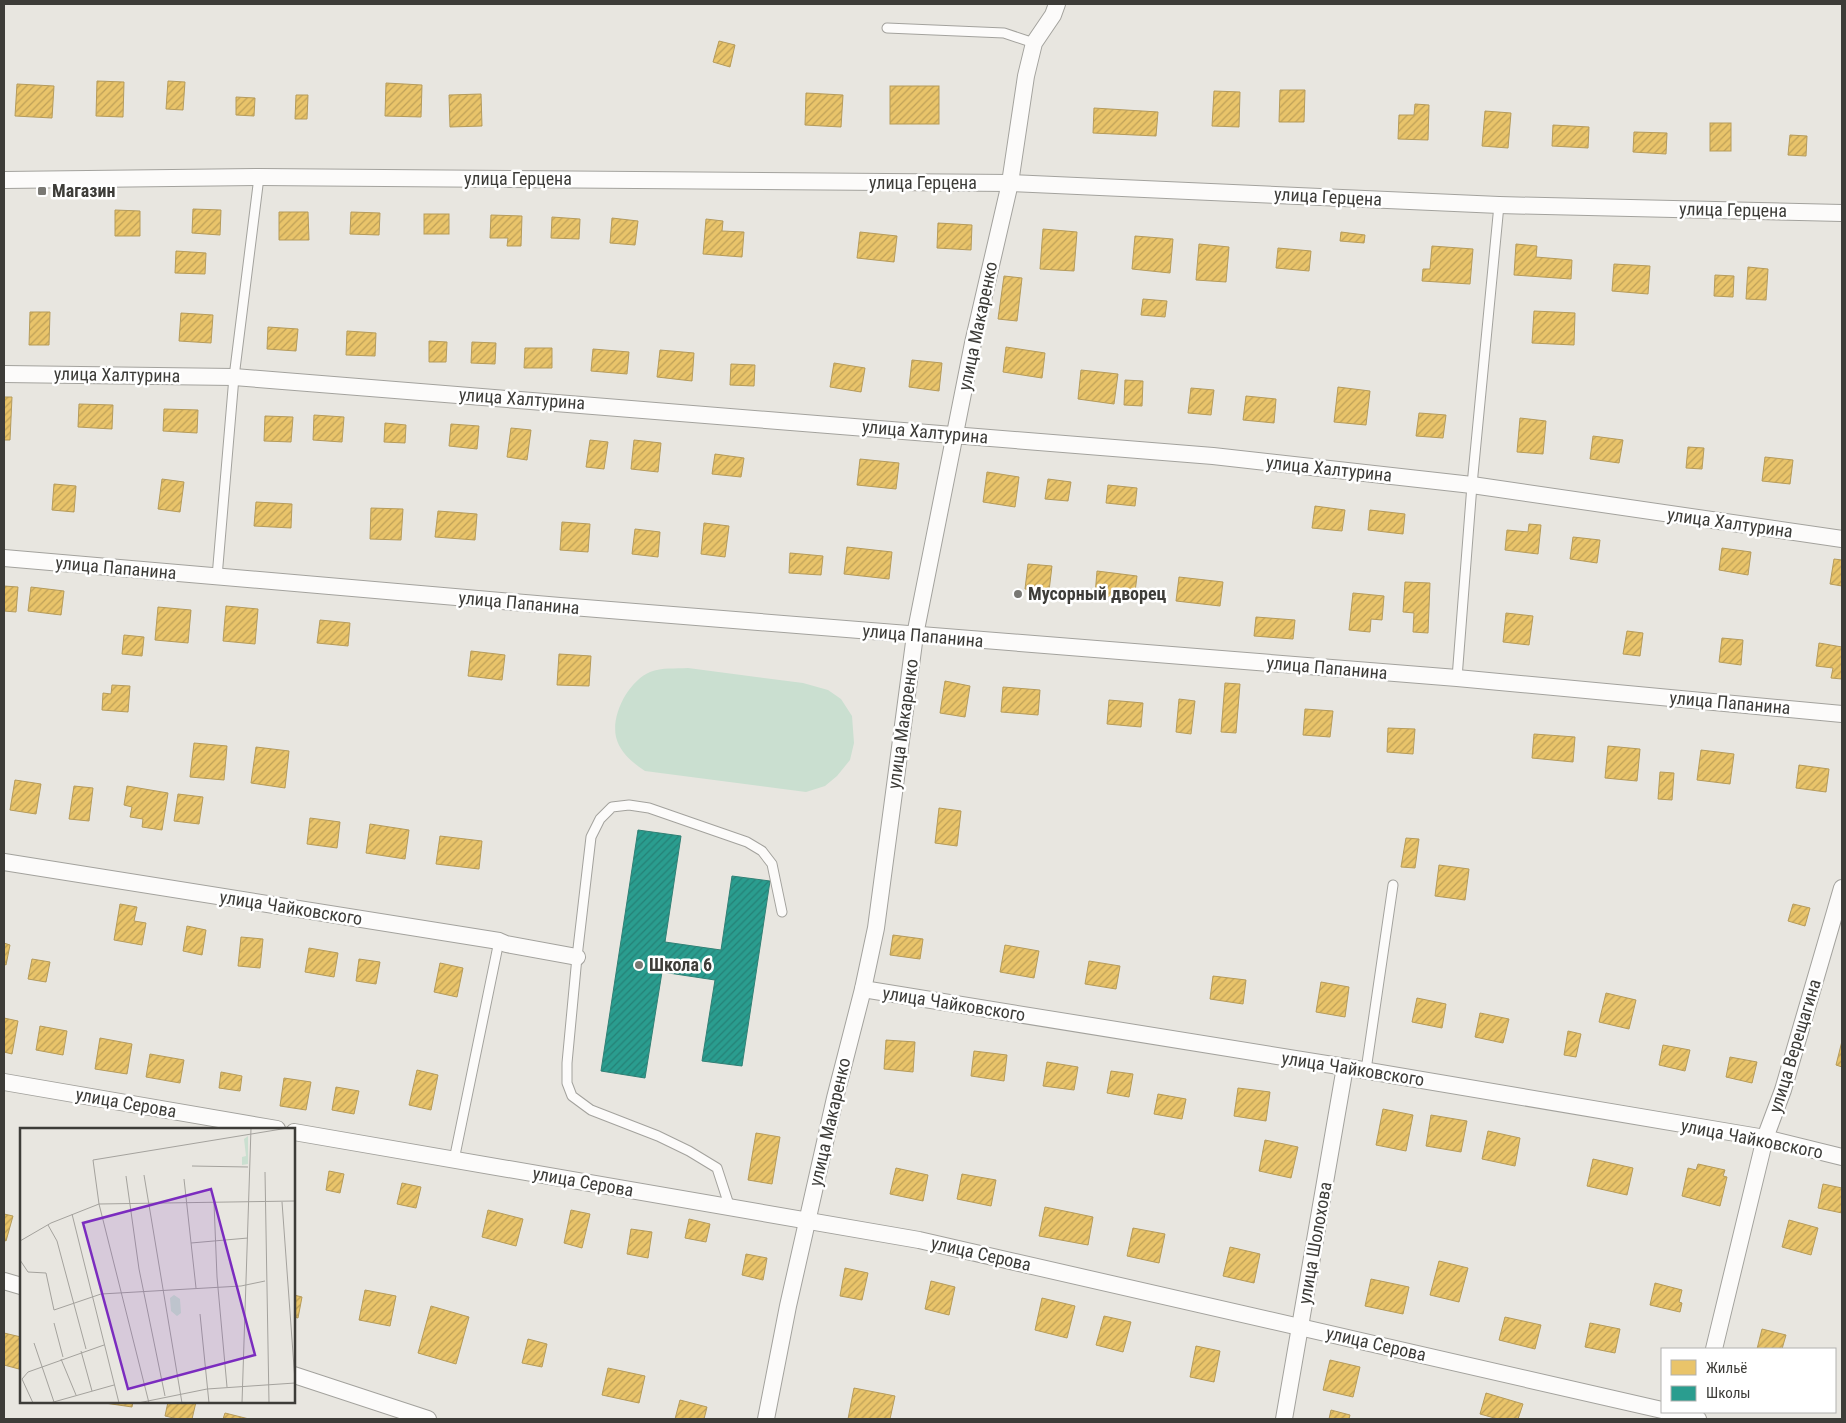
<svg xmlns="http://www.w3.org/2000/svg" width="1846" height="1423" font-family="'Roboto Condensed',sans-serif">
	<style>
		.grass { fill: #cadfd0 }
		.homes { fill: url(#homes-hatch); stroke: #b59b5b }
		.schools { fill: url(#schools-hatch); stroke: #308075 }
		.lines { fill: none; stroke-linecap: round; stroke-linejoin: round }
		.lane-casing { stroke: #a3a29d; stroke-width: 11 }
		.street-casing { stroke: #a3a29d; stroke-width: 18 }
		.lane { stroke: #fcfbfa; stroke-width: 9 }
		.street { stroke: #fcfbfa; stroke-width: 16 }
		.poi-dot { fill: #797873; stroke: #fff; stroke-width: 2 }
		.labels { text-anchor: middle; stroke-width: 5; stroke-linejoin: round; paint-order: stroke }
		.street-label { font-size: 18px; fill: #3d3c38; stroke: #fff }
		.poi-label { font-size: 18px; font-weight: bold; fill: #3d3c38; stroke: #fff; text-anchor: start }
		.inset-road { fill: none; stroke: #a4a29d; stroke-width: 1 }
		.view { fill: #7b2cbf; fill-opacity: 0.15; stroke: #7b2cbf; stroke-width: 2.5 }
		.inset-edge { fill: none; stroke: #3d3c38; stroke-width: 2.5 }
	</style>
	<defs>
		<pattern id="homes-hatch" width="6" height="6" patternUnits="userSpaceOnUse" patternTransform="scale(1.25)"><rect width="6" height="6" fill="#e9c46a"/><path d="M-1 1l2-2M0 6l6-6M5 7l2-2" fill="none" stroke="#bea058"/></pattern>
		<pattern id="schools-hatch" width="6" height="6" patternUnits="userSpaceOnUse" patternTransform="scale(1.25)"><rect width="6" height="6" fill="#2a9d8f"/><path d="M-1 1l2-2M0 6l6-6M5 7l2-2" fill="none" stroke="#258176"/></pattern>
	</defs>
	<rect width="100%" height="100%" fill="#e8e6e0"/>
	<path class="grass" d="M688 668 803 683 828 690 841 699 852 716 854 743 850 760 837 776 825 786 806 792 645 771C633 763 620 753 616 737 611 714 629 681 650 672 662 667 676 669 688 668Z"/>
	<g class="homes">
		<polygon points="719,41 735,45 730,67 713,62"/>
		<polygon points="97,81 124,82 123,117 96,116"/>
		<polygon points="168,81 185,82 183,110 166,109"/>
		<polygon points="386,83 422,85 421,117 385,116"/>
		<polygon points="17,84 54,86 52,118 15,116"/>
		<rect x="890" y="86" width="49" height="38"/>
		<polygon points="1280,90 1305,90 1304,122 1279,122"/>
		<polygon points="1214,91 1240,92 1239,127 1212,126"/>
		<polygon points="806,93 843,95 841,127 805,125"/>
		<polygon points="481,94 482,126 450,127 449,95"/>
		<polygon points="296,95 308,95 307,119 295,119"/>
		<polygon points="236,97 255,98 254,116 236,115"/>
		<polygon points="1415,104 1429,105 1428,140 1398,139 1399,115 1414,115"/>
		<polygon points="1094,108 1158,112 1156,136 1093,133"/>
		<polygon points="1485,111 1511,113 1508,148 1482,146"/>
		<rect x="1710" y="123" width="21" height="28"/>
		<polygon points="1553,125 1589,127 1588,148 1552,146"/>
		<polygon points="1634,132 1667,133 1666,154 1633,152"/>
		<polygon points="1790,135 1807,136 1806,156 1788,155"/>
		<polygon points="193,209 221,210 220,235 192,233"/>
		<polygon points="115,210 140,211 140,236 115,236"/>
		<polygon points="279,212 308,212 309,240 279,240"/>
		<polygon points="351,212 380,213 379,235 350,234"/>
		<rect x="424" y="214" width="25" height="20"/>
		<polygon points="491,215 522,216 521,246 507,246 508,238 490,238"/>
		<polygon points="552,217 580,219 579,239 551,238"/>
		<polygon points="612,218 638,221 635,245 610,243"/>
		<polygon points="706,219 723,221 722,231 744,232 742,257 703,254"/>
		<polygon points="938,223 972,225 971,250 937,248"/>
		<polygon points="1043,229 1077,232 1074,271 1040,269"/>
		<polygon points="860,232 897,236 894,262 857,258"/>
		<polygon points="1341,232 1365,235 1364,243 1340,241"/>
		<polygon points="1135,236 1173,239 1170,273 1132,269"/>
		<polygon points="1199,244 1229,247 1226,282 1196,280"/>
		<polygon points="1516,244 1537,246 1536,257 1572,260 1571,279 1514,275"/>
		<polygon points="1432,246 1473,249 1470,284 1422,281 1423,269 1430,269"/>
		<polygon points="1278,248 1311,251 1309,271 1276,268"/>
		<polygon points="176,251 206,253 205,274 175,273"/>
		<polygon points="1614,264 1650,266 1648,294 1612,291"/>
		<polygon points="1748,267 1768,269 1766,300 1746,299"/>
		<polygon points="1715,275 1734,276 1733,297 1714,296"/>
		<polygon points="1004,276 1022,278 1017,321 998,319"/>
		<polygon points="1143,299 1167,301 1165,317 1141,315"/>
		<polygon points="1534,311 1575,313 1574,345 1532,343"/>
		<polygon points="30,312 50,312 49,345 29,345"/>
		<polygon points="181,313 213,315 211,343 179,341"/>
		<polygon points="268,327 298,329 296,351 267,349"/>
		<polygon points="347,331 376,333 375,356 346,355"/>
		<polygon points="429,341 447,342 446,362 429,362"/>
		<polygon points="472,342 496,343 495,364 471,363"/>
		<polygon points="1006,347 1045,353 1042,378 1003,372"/>
		<polygon points="525,348 552,348 552,368 524,368"/>
		<polygon points="593,349 629,352 627,374 591,371"/>
		<polygon points="660,350 694,353 692,381 657,377"/>
		<polygon points="912,360 942,363 939,391 909,387"/>
		<polygon points="834,363 865,368 861,392 830,387"/>
		<polygon points="731,364 755,365 754,386 730,385"/>
		<polygon points="1081,370 1118,374 1114,404 1078,399"/>
		<polygon points="1125,380 1143,381 1142,406 1124,405"/>
		<polygon points="1338,387 1370,391 1366,425 1334,422"/>
		<polygon points="1191,388 1214,390 1211,415 1188,413"/>
		<polygon points="1246,396 1276,399 1274,423 1243,420"/>
		<polygon points="4,397 12,397 10,440 4,440"/>
		<polygon points="79,404 113,405 112,429 78,427"/>
		<polygon points="164,409 198,410 197,433 163,431"/>
		<polygon points="1419,413 1446,415 1443,438 1416,436"/>
		<polygon points="314,415 344,417 342,442 313,440"/>
		<polygon points="265,416 293,417 291,442 264,441"/>
		<polygon points="1520,418 1546,421 1543,454 1517,452"/>
		<polygon points="385,423 406,425 405,443 384,442"/>
		<polygon points="451,424 479,426 477,449 449,446"/>
		<polygon points="511,428 531,430 527,460 507,457"/>
		<polygon points="1593,436 1623,440 1619,463 1590,459"/>
		<polygon points="590,440 608,442 604,469 586,467"/>
		<polygon points="634,440 661,443 658,472 631,469"/>
		<polygon points="1688,447 1704,448 1702,469 1686,468"/>
		<polygon points="715,454 744,458 741,477 712,474"/>
		<polygon points="1765,457 1793,460 1790,484 1762,481"/>
		<polygon points="860,459 899,463 896,489 857,485"/>
		<polygon points="987,472 1019,477 1015,507 983,502"/>
		<polygon points="162,479 184,482 180,512 158,509"/>
		<polygon points="1048,479 1071,482 1068,501 1045,499"/>
		<polygon points="54,484 76,486 74,512 52,510"/>
		<polygon points="1108,485 1137,488 1135,506 1106,503"/>
		<polygon points="256,502 292,504 291,528 254,526"/>
		<polygon points="1315,506 1345,510 1342,531 1312,528"/>
		<polygon points="371,508 403,509 401,540 370,539"/>
		<polygon points="1370,510 1405,514 1403,534 1368,530"/>
		<polygon points="438,511 477,514 475,540 435,537"/>
		<polygon points="562,522 590,524 588,552 560,550"/>
		<polygon points="704,523 729,526 725,557 701,554"/>
		<polygon points="1529,524 1541,525 1538,554 1505,550 1507,530 1528,532"/>
		<polygon points="635,529 660,532 658,557 632,554"/>
		<polygon points="1573,537 1600,540 1597,563 1570,559"/>
		<polygon points="847,547 892,552 889,579 844,574"/>
		<polygon points="1722,548 1751,552 1748,575 1719,570"/>
		<polygon points="790,553 823,556 821,575 789,573"/>
		<polygon points="1834,559 1842,560 1842,586 1830,584"/>
		<polygon points="1028,564 1052,566 1049,591 1025,589"/>
		<polygon points="1097,571 1137,576 1134,600 1095,595"/>
		<polygon points="1179,577 1223,582 1220,606 1176,601"/>
		<polygon points="1405,582 1430,583 1428,633 1413,632 1414,613 1403,612"/>
		<polygon points="4,586 18,587 16,612 4,611"/>
		<polygon points="31,587 64,591 61,615 28,611"/>
		<polygon points="1353,593 1384,596 1382,620 1371,619 1370,632 1349,630"/>
		<polygon points="226,606 258,609 255,644 223,641"/>
		<polygon points="158,607 191,610 188,643 155,640"/>
		<polygon points="1506,613 1533,616 1529,645 1503,642"/>
		<polygon points="1256,617 1295,620 1293,639 1254,636"/>
		<polygon points="320,620 350,623 348,646 317,643"/>
		<polygon points="1627,631 1643,633 1640,656 1623,654"/>
		<polygon points="124,635 144,637 142,656 122,654"/>
		<polygon points="1722,638 1743,640 1741,665 1719,662"/>
		<polygon points="1819,643 1842,647 1842,679 1831,678 1833,668 1816,666"/>
		<polygon points="471,651 505,655 502,680 468,676"/>
		<polygon points="559,654 591,656 589,686 557,685"/>
		<polygon points="945,681 970,686 965,717 940,713"/>
		<polygon points="1225,683 1240,684 1236,733 1221,732"/>
		<polygon points="112,685 130,686 128,712 102,710 103,693 111,694"/>
		<polygon points="1003,687 1040,690 1038,715 1001,712"/>
		<polygon points="1179,699 1195,701 1191,734 1176,732"/>
		<polygon points="1109,700 1143,703 1141,727 1107,724"/>
		<polygon points="1305,709 1333,711 1330,737 1303,735"/>
		<polygon points="1388,728 1415,729 1413,754 1387,752"/>
		<polygon points="1534,734 1575,737 1573,762 1532,758"/>
		<polygon points="194,743 227,746 224,780 190,777"/>
		<polygon points="1608,746 1640,749 1637,781 1605,778"/>
		<polygon points="256,747 289,751 285,788 251,783"/>
		<polygon points="1701,750 1734,754 1730,784 1697,780"/>
		<polygon points="1799,765 1829,769 1826,792 1796,788"/>
		<polygon points="1660,772 1674,773 1672,800 1658,799"/>
		<polygon points="15,780 41,784 36,814 10,810"/>
		<polygon points="74,786 93,788 89,821 69,819"/>
		<polygon points="127,786 168,793 162,830 142,827 143,819 130,817 132,807 124,805"/>
		<polygon points="178,794 203,797 199,824 174,821"/>
		<polygon points="939,808 961,811 957,846 935,843"/>
		<polygon points="310,818 340,822 337,848 307,844"/>
		<polygon points="370,824 409,830 405,859 366,853"/>
		<polygon points="440,836 482,841 479,869 436,864"/>
		<polygon points="1406,838 1419,839 1415,868 1401,867"/>
		<polygon points="1439,865 1469,869 1465,900 1435,896"/>
		<polygon points="120,904 137,907 134,921 146,923 142,945 114,940"/>
		<polygon points="1793,904 1810,908 1805,926 1788,921"/>
		<polygon points="187,926 206,930 202,955 183,951"/>
		<polygon points="893,935 923,939 920,959 890,955"/>
		<polygon points="241,937 263,939 260,968 238,966"/>
		<polygon points="4,943 10,945 6,965 4,964"/>
		<polygon points="1005,945 1039,951 1034,978 1000,972"/>
		<polygon points="309,948 338,953 334,977 305,972"/>
		<polygon points="32,959 50,962 46,982 28,979"/>
		<polygon points="359,959 380,962 376,984 356,981"/>
		<polygon points="1089,961 1120,966 1116,989 1085,984"/>
		<polygon points="440,963 463,968 457,997 434,992"/>
		<polygon points="1213,976 1246,980 1243,1004 1210,999"/>
		<polygon points="1321,982 1349,987 1345,1017 1316,1012"/>
		<polygon points="1606,993 1636,1000 1629,1029 1599,1022"/>
		<polygon points="1417,998 1446,1004 1442,1028 1412,1022"/>
		<polygon points="1480,1013 1509,1019 1503,1043 1475,1037"/>
		<polygon points="4,1018 18,1021 12,1054 4,1052"/>
		<polygon points="40,1026 67,1031 63,1055 36,1050"/>
		<polygon points="1568,1031 1581,1034 1576,1057 1564,1055"/>
		<polygon points="100,1038 132,1044 127,1074 95,1069"/>
		<polygon points="886,1040 915,1042 913,1072 884,1069"/>
		<polygon points="1842,1041 1842,1067 1836,1065"/>
		<polygon points="1663,1045 1690,1050 1685,1071 1659,1065"/>
		<polygon points="974,1051 1007,1055 1004,1081 971,1076"/>
		<polygon points="150,1054 184,1060 180,1083 146,1077"/>
		<polygon points="1730,1057 1757,1062 1752,1083 1726,1077"/>
		<polygon points="1047,1062 1078,1067 1074,1090 1043,1086"/>
		<polygon points="417,1070 438,1075 431,1110 409,1105"/>
		<polygon points="1111,1071 1133,1074 1129,1097 1107,1093"/>
		<polygon points="221,1072 242,1076 240,1091 219,1088"/>
		<polygon points="284,1078 311,1082 306,1110 280,1106"/>
		<polygon points="336,1087 359,1091 354,1114 332,1110"/>
		<polygon points="1238,1088 1270,1092 1266,1121 1234,1116"/>
		<polygon points="1158,1094 1186,1099 1182,1119 1154,1114"/>
		<polygon points="1383,1109 1413,1115 1406,1151 1376,1145"/>
		<polygon points="1431,1115 1467,1121 1461,1152 1426,1146"/>
		<polygon points="1488,1131 1520,1138 1515,1166 1482,1159"/>
		<polygon points="756,1133 780,1137 772,1184 748,1180"/>
		<polygon points="1265,1140 1298,1147 1291,1178 1259,1171"/>
		<polygon points="1593,1159 1633,1168 1627,1195 1587,1186"/>
		<polygon points="1698,1164 1725,1170 1723,1176 1727,1177 1720,1206 1682,1196 1688,1168 1696,1170"/>
		<polygon points="896,1168 928,1175 923,1201 890,1194"/>
		<polygon points="329,1171 344,1174 340,1193 326,1190"/>
		<polygon points="962,1174 996,1180 991,1206 957,1199"/>
		<polygon points="402,1183 421,1187 416,1208 397,1204"/>
		<polygon points="1823,1184 1842,1188 1842,1213 1818,1208"/>
		<polygon points="1045,1207 1093,1217 1088,1245 1039,1236"/>
		<polygon points="488,1210 523,1219 516,1246 482,1237"/>
		<polygon points="571,1210 590,1214 582,1248 564,1243"/>
		<polygon points="4,1214 13,1216 6,1241 4,1240"/>
		<polygon points="689,1219 710,1224 706,1242 685,1238"/>
		<polygon points="1789,1220 1818,1228 1811,1255 1782,1247"/>
		<polygon points="1133,1228 1165,1234 1159,1263 1127,1256"/>
		<polygon points="631,1229 652,1232 648,1258 627,1254"/>
		<polygon points="1230,1247 1260,1254 1254,1283 1223,1276"/>
		<polygon points="746,1254 767,1258 763,1280 742,1275"/>
		<polygon points="1439,1261 1468,1268 1459,1302 1430,1295"/>
		<polygon points="845,1268 868,1273 862,1300 840,1296"/>
		<polygon points="1371,1279 1409,1287 1403,1314 1365,1306"/>
		<polygon points="931,1281 955,1287 949,1315 925,1309"/>
		<polygon points="1655,1283 1682,1290 1679,1302 1682,1303 1680,1312 1650,1305"/>
		<polygon points="365,1290 396,1296 390,1326 359,1320"/>
		<polygon points="294,1295 302,1297 298,1318 294,1317"/>
		<polygon points="1042,1298 1075,1306 1067,1338 1035,1330"/>
		<polygon points="431,1306 469,1317 456,1364 418,1353"/>
		<polygon points="1104,1316 1131,1322 1123,1352 1096,1345"/>
		<polygon points="1505,1317 1541,1325 1535,1349 1499,1340"/>
		<polygon points="1590,1323 1620,1329 1615,1353 1585,1347"/>
		<polygon points="1762,1329 1786,1335 1782,1349 1757,1349"/>
		<polygon points="4,1333 21,1337 21,1357 19,1369 4,1365"/>
		<polygon points="528,1339 547,1344 542,1367 522,1363"/>
		<polygon points="1196,1346 1220,1351 1214,1382 1190,1377"/>
		<polygon points="1330,1360 1360,1367 1353,1397 1323,1390"/>
		<polygon points="608,1368 645,1376 639,1403 602,1395"/>
		<polygon points="854,1388 895,1396 890,1419 848,1419"/>
		<polygon points="1486,1393 1523,1404 1518,1419 1498,1419 1480,1414"/>
		<polygon points="680,1400 707,1407 704,1419 675,1419"/>
		<polygon points="98,1402 133,1402 132,1407"/>
		<polygon points="168,1402 196,1402 192,1419 178,1419 165,1416"/>
		<polygon points="1331,1410 1350,1415 1349,1419 1329,1419"/>
		<polygon points="225,1413 249,1419 223,1419"/>
	</g>
	<polygon class="schools" points="638,830 681,836 665,942 721,950 732,876 770,881 742,1066 702,1061 715,980 662,972 645,1078 601,1071"/>
	<g class="lines">
		<g class="lane-casing">
			<g id="lane">
				<polyline points="887,28 1004,33 1034,43"/>
				<polyline points="217,577 234,377 259,177"/>
				<polyline points="1457,678 1472,485 1499,205"/>
				<polyline points="1366,1070 1393,885"/>
				<polyline points="454,1160 499,941"/>
				<polyline points="730,1208 717,1168 689,1151 658,1136 591,1110 572,1096 567,1083 567,1063 577,957 591,837 600,819 612,807 629,805 649,808 747,842 762,851 772,864 782,912"/>
			</g>
		</g>
		<g class="street-casing">
			<g id="street">
				<polyline points="4,180 259,177 1010,183 1499,205 1842,213"/>
				<polyline points="4,374 234,377 1213,456 1472,485 1842,539"/>
				<polyline points="4,558 560,606 1457,678 1842,714"/>
				<polyline points="4,862 499,941 506,944 577,957"/>
				<polyline points="863,989 1345,1067 1765,1138 1842,1157"/>
				<polyline points="4,1082 277,1129"/>
				<polyline points="294,1132 919,1240 1662,1410"/>
				<polyline points="4,1281 21,1286"/>
				<polyline points="1714,1349 1765,1138 1783,1090 1842,888"/>
				<polyline points="294,1375 428,1419"/>
				<polyline points="1668,1412 1698,1419"/>
				<polyline points="766,1419 788,1306 835,1098 863,989 876,928 915,635 973,343 1010,183 1026,76 1034,43 1053,15 1057,4"/>
				<polyline points="1284,1419 1345,1067"/>
			</g>
		</g>
		<use href="#lane" class="lane"/>
		<use href="#street" class="street"/>
	</g>
	<g class="poi-dot">
		<rect x="37" y="186" width="10" height="10" rx="2.5"/>
		<circle cx="1018" cy="594" r="5"/>
		<circle cx="639" cy="965" r="5"/>
	</g>
	<g class="labels">
		<g class="street-label">
			<text x="518" y="185">улица Герцена</text>
			<text x="923" y="189">улица Герцена</text>
			<text transform="translate(1328 197) rotate(3)" y="6">улица Герцена</text>
			<text transform="translate(1733 210) rotate(1)" y="6">улица Герцена</text>
			<text transform="translate(978 326) rotate(-78)" y="6">улица Макаренко</text>
			<text transform="translate(117 375) rotate(1)" y="6">улица Халтурина</text>
			<text transform="translate(522 399) rotate(4)" y="6">улица Халтурина</text>
			<text transform="translate(925 432) rotate(5)" y="6">улица Халтурина</text>
			<text transform="translate(1329 469) rotate(6)" y="6">улица Халтурина</text>
			<text transform="translate(1730 523) rotate(8)" y="6">улица Халтурина</text>
			<text transform="translate(116 568) rotate(5)" y="6">улица Папанина</text>
			<text transform="translate(519 603) rotate(5)" y="6">улица Папанина</text>
			<text transform="translate(923 636) rotate(5)" y="6">улица Папанина</text>
			<text transform="translate(1327 668) rotate(5)" y="6">улица Папанина</text>
			<text transform="translate(1730 703) rotate(5)" y="6">улица Папанина</text>
			<text transform="translate(903 724) rotate(-82)" y="6">улица Макаренко</text>
			<text transform="translate(291 908) rotate(9)" y="6">улица Чайковского</text>
			<text transform="translate(954 1004) rotate(9)" y="6">улица Чайковского</text>
			<text transform="translate(1795 1046) rotate(-73)" y="6">улица Верещагина</text>
			<text transform="translate(1353 1069) rotate(9)" y="6">улица Чайковского</text>
			<text transform="translate(126 1103) rotate(10)" y="6">улица Серова</text>
			<text transform="translate(830 1122) rotate(-77)" y="6">улица Макаренко</text>
			<text transform="translate(1752 1139) rotate(11)" y="6">улица Чайковского</text>
			<text transform="translate(583 1182) rotate(10)" y="6">улица Серова</text>
			<text transform="translate(1315 1243) rotate(-80)" y="6">улица Шолохова</text>
			<text transform="translate(981 1254) rotate(13)" y="6">улица Серова</text>
			<text transform="translate(1376 1344) rotate(13)" y="6">улица Серова</text>
		</g>
		<g class="poi-label">
			<text x="52" y="197">Магазин</text>
			<text x="1028" y="600">Мусорный дворец</text>
			<text x="649" y="971">Школа 6</text>
		</g>
	</g>
	<g transform="translate(20 1128)">
		<rect width="275" height="275" fill="#e8e6e0"/>
		<path d="M228 8V36L222 37V29L226 28 224 11ZM154 167 160 171 161 185 157 188 151 183 150 170Z" fill="#cadfd0"/>
		<path class="inset-road" d="M172 38 228 39M245 44 249 275M124 47 162 275M106 48 119 141 145 268M164 51 176 160M262 74 275 253M194 75 197 149 207 259M52 86 99 275M28 97 37 113 66 221M0 113 31 95 79 76 275 73M171 115 228 110M0 132 8 144 26 145 34 182M34 182 81 166 221 158 245 153M180 186 189 275M34 195 43 229M14 215 34 274M61 223 72 263M41 231 56 267M13 275 2 251 8 244 84 217M30 275 94 257M118 275 187 261 275 255M129 275 79 76 73 32 268 0M222 275 231 0"/>
		<path class="view" d="M191 61 235 227 108 261 63 95Z"/>
		<rect width="275" height="275" class="inset-edge"/>
	</g>
	<rect width="1846" height="1423" fill="none" stroke="#3d3c38" stroke-width="10"/>
	<rect x="1661" y="1348" width="175" height="65" fill="#ffffff" stroke="#b1b1af"/>
	<rect x="1671" y="1360" width="25" height="15" fill="#e9c46a" stroke="#b1b1af"/>
	<text x="1706" y="1373" font-size="15" fill="#3d3c38">Жильё</text>
	<rect x="1671" y="1386" width="25" height="15" fill="#2a9d8f" stroke="#b1b1af"/>
	<text x="1706" y="1398" font-size="15" fill="#3d3c38">Школы</text>
</svg>
